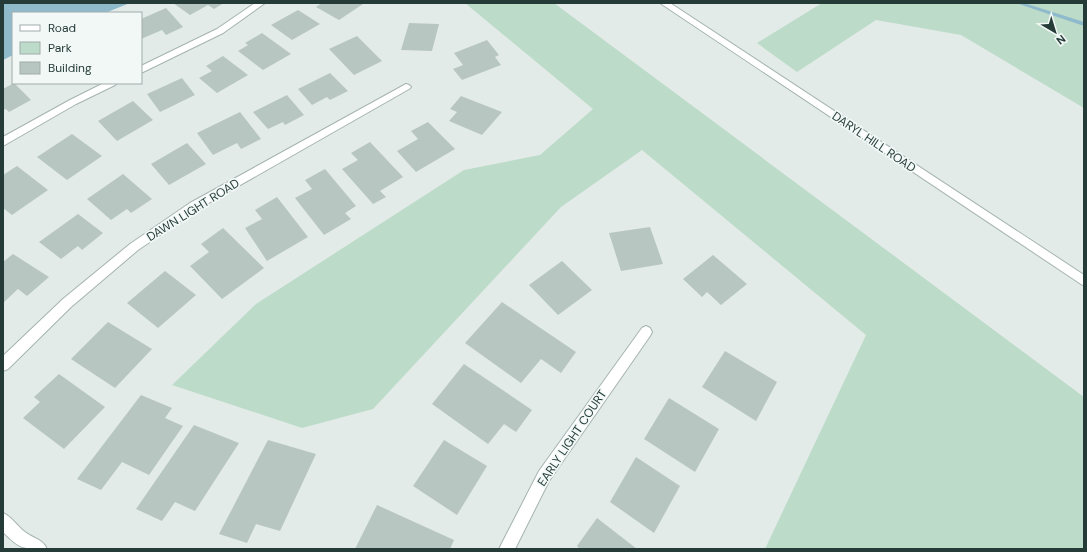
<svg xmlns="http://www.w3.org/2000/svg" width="1087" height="552" font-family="'DM Sans',sans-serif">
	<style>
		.green { fill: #bddbc9 }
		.water { fill: #8ebacc }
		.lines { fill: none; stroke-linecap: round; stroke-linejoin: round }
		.stream { fill: #8ebacc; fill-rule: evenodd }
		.building { fill: #b8c6c2 }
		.street-casing { stroke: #a5b3b0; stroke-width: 2 }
		.street { fill: #fff; fill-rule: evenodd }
		.labels { text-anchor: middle; stroke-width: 3.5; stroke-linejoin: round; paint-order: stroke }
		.street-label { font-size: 12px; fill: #243b38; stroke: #f2f8f6 }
	</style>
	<rect width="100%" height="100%" fill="#e2ebe8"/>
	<g class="green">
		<polygon points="465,3 554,3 1084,397 1084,549 765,549 866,335 642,150 561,207 373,409 302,428 172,385 256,304 464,170 540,155 593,109"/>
		<polygon points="822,3 1084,3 1084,108 961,35 876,20 797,72 757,43"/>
	</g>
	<polygon class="water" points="3,3 130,3 105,13 13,13 13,55 3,60"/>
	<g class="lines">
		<polygon class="stream" points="1016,3 1024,3 1084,22 1084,26"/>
	</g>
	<g class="building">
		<polygon points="173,3 224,3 214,9 208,5 190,15"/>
		<polygon points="322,3 361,3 363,4 339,20 316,7"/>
		<polygon points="166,8 183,27 166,35 162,30 141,39 141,19"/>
		<polygon points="298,10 320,24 292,40 271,25"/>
		<polygon points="409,23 439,24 432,51 401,50"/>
		<polygon points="262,33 291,54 263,70 238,51 248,45 245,43"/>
		<polygon points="357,36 382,61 354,75 329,49"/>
		<polygon points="487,40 499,55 495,57 501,65 462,80 453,69 463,65 454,53"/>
		<polygon points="223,56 248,75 217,93 199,78 212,71 206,66"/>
		<polygon points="330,73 348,91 330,100 327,97 312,105 298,89"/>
		<polygon points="182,78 195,95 160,112 147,94"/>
		<polygon points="14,83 31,100 9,112 6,109 3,110 3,89"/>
		<polygon points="287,95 304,115 285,125 283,122 268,129 253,112"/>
		<polygon points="461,96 502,112 482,135 449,121 457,112 450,109"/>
		<polygon points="133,101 153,120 117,141 98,121"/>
		<polygon points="240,112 261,139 241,149 237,143 213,155 197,133"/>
		<polygon points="428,122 455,149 416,172 397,151 418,139 411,131"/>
		<polygon points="72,134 102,156 67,180 37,157"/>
		<polygon points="370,142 403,177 380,191 386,197 373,204 342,169 358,160 351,153"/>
		<polygon points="187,143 206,164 169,185 151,164"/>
		<polygon points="17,166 48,190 12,215 3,208 3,175"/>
		<polygon points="325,169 356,206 345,213 351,219 324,235 295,198 312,189 305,180"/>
		<polygon points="123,174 152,199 131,213 127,209 111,220 87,199"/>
		<polygon points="277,197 308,237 267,261 245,228 262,219 255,210"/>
		<polygon points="78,214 103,233 82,250 78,246 61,259 39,242"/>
		<polygon points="650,227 663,264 621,271 609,233"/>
		<polygon points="223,228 264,268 222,299 190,266 209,252 201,244"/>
		<polygon points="13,254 49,277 27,296 18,289 3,303 3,262"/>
		<polygon points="713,255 747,284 721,305 707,292 702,297 683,279"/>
		<polygon points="562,261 592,290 558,315 529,285"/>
		<polygon points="165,271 196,295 158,328 127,303"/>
		<polygon points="502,302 576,352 561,373 541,359 521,383 465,343"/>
		<polygon points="108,322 152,349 115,388 71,359"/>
		<polygon points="725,351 777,382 756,421 702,387"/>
		<polygon points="464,364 532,410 516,432 504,424 488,444 432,404"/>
		<polygon points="59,374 105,407 64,449 23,418 40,402 34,397"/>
		<polygon points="141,395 172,408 165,418 183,426 149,475 122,462 101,490 77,479"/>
		<polygon points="669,398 719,429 695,472 644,439"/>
		<polygon points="194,425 239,443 195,511 175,502 162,521 136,509"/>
		<polygon points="268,440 316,454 280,531 256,524 247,543 219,534"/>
		<polygon points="444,440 487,466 457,515 413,486"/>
		<polygon points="636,457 680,486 654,533 610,502"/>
		<polygon points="377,505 454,540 450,549 355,549"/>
		<polygon points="597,518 637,549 580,549 577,546"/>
	</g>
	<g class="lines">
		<g class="street-casing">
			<g id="street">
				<polygon points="255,3 265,3 223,33 141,73 141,66 217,29"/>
				<polygon points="660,3 670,3 1084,275 1084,286"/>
				<polygon points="104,83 117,83 115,85 76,104 3,146 3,137 70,100"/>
				<polygon points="406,84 409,85 411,87 409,89 198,209 138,250 71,307 8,369 3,371 3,356 63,299 130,244 190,203"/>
				<polygon points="646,326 650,328 652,332 650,336 549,481 515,549 499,549 539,471 642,328"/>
				<path d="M3 513C12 517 17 526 25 532 32 538 43 539 47 549 22 549 20 549 3 532Z"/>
			</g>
		</g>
		<use href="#street" class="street"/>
	</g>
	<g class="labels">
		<g class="street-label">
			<text transform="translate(874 142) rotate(34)" y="4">DARYL HILL ROAD</text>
			<text transform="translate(193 210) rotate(-32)" y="4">DAWN LIGHT ROAD</text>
			<text transform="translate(572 438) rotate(-56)" y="4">EARLY LIGHT COURT</text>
		</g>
	</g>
	<rect width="1087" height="552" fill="none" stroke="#243b38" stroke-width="8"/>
	<rect x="12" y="12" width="130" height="72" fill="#f2f8f6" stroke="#a0acaa"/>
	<rect x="20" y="25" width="20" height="6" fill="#ffffff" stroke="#a0acaa"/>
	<text x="48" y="32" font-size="12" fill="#243b38">Road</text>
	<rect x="20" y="42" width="20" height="12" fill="#bddbc9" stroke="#a0acaa"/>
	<text x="48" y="52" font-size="12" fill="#243b38">Park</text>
	<rect x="20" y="62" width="20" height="12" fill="#b8c6c2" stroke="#a0acaa"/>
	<text x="48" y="72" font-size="12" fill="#243b38">Building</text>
	<g transform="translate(1055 32) rotate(142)" stroke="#f2f8f6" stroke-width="3" paint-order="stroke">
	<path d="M0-3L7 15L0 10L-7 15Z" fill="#243b38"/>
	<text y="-6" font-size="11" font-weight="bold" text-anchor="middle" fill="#243b38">N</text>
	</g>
</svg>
